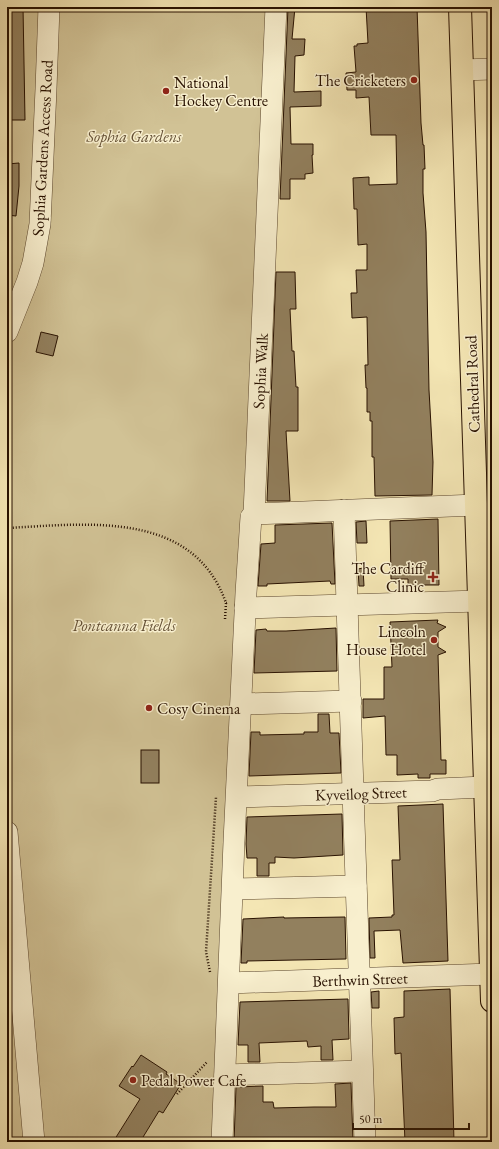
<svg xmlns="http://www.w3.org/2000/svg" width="499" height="1149" font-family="'EB Garamond',serif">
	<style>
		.green { fill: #d1c295; stroke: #7c6a4a }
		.building { fill: #92805e; stroke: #281100 }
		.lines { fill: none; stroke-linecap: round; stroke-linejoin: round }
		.minor-casing { stroke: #5b462d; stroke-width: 22 }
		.major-casing { stroke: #281100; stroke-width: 24 }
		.path { stroke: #281100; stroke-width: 2.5; stroke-dasharray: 1 2; stroke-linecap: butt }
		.minor { stroke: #f8efce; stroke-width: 21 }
		.major { stroke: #f4e6b4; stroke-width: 22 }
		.poi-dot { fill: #8f2418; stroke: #f8efce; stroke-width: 1.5 }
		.labels { text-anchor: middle; stroke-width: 3; stroke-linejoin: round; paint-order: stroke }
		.poi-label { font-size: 16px; fill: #281100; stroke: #f8efce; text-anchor: end }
		.park-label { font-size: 16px; font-style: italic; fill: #634f34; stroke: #f8efce }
		.street-label { font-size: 16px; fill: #281100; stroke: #f8efce }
	</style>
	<rect width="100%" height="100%" fill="#f4e6b4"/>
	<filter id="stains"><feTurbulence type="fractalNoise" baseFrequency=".005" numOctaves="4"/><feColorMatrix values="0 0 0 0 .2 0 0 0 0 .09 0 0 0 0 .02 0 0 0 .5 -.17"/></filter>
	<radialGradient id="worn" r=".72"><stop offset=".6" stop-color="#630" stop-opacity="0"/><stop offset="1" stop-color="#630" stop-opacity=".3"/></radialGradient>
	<polygon class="green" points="7,7 268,7 217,1142 7,1142"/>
	<g class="building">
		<polygon points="7,7 23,7 25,120 7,120"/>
		<polygon points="288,7 295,7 292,39 305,39 304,55 295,56 294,92 321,91 321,106 290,107 291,144 313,144 313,155 312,155 313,173 305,174 305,179 290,179 290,199 280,199"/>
		<polygon points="366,7 417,7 421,123 423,145 424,145 425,169 423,169 423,193 426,232 429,390 433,462 432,495 375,496 374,457 372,457 372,421 370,421 370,412 367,412 367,388 366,388 365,365 368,365 367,317 352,318 351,293 357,293 356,270 367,270 367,244 358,245 357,209 354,209 353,178 369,177 369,185 397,184 396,135 371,135 369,97 356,98 356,90 347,90 346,73 356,72 354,46 357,46 357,44 368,43"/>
		<polygon points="19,163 19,186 16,216 7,215 7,164"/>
		<polygon points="276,272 295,272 296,309 290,309 292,351 294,351 296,387 298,387 298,431 286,431 290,501 267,501"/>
		<polygon points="41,332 58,336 53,356 36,352"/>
		<polygon points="438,519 439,585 408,585 408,579 391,579 390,521"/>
		<polygon points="366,521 367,543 357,543 356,522"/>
		<polygon points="332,523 335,584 331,584 330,581 267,584 267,586 258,586 261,544 275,543 275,525"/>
		<polygon points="363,568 364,586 359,586 358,569"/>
		<polygon points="438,620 437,623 446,627 438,632 438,647 446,652 438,655 441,760 446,760 446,774 430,774 430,778 418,778 418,774 397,775 397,755 386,755 385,716 363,718 363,699 384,699 384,667 392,667 390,622"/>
		<polygon points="336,628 337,671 254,673 256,630 266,629 267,631 286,631"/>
		<polygon points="318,714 329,714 330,733 339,733 341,773 249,776 251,732 260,732 260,735 304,734 304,732 318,732"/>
		<rect x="141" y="750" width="18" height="33"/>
		<polygon points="443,804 448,961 403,963 400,930 374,931 375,958 370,958 369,918 392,917 392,915 394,915 392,860 400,860 398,806"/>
		<polygon points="342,814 343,855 294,858 275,857 275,863 269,863 269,876 257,876 257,858 247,858 246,844 247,817"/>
		<polygon points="284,917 284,918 345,917 346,959 247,961 247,963 241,963 243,919"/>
		<polygon points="450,989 454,1142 405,1142 401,1053 395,1054 394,1018 404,1017 404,991"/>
		<polygon points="379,991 379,1008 372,1008 371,992"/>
		<polygon points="348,999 349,1039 332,1040 333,1060 321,1060 321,1046 308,1047 307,1041 259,1043 260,1062 248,1062 248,1045 238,1045 240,1002"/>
		<polygon points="141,1055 167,1072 166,1074 181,1084 163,1113 159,1111 140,1142 113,1142 140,1099 119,1086 132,1066 133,1067"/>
		<polygon points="351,1083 353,1142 234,1142 236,1087 263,1086 263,1102 273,1102 274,1108 314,1107 336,1107 335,1084"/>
	</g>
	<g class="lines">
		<g class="minor-casing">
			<g id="minor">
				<polyline points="462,70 492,69"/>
				<polyline points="7,332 27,282 33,263 40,224 46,89 49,7"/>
				<path d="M344 510C352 721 356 931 365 1142"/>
				<polyline points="254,514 476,505"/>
				<polyline points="245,608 479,601"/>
				<polyline points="241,704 351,701"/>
				<polyline points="237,797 432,791 438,789 485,787"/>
				<polyline points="7,832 34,1142"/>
				<polyline points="233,889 356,886"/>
				<polyline points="229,983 491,974"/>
				<polyline points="225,1075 362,1071"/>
				<polyline points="222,1142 234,842 246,593 251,517 254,514 276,7"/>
			</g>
		</g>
		<g class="major-casing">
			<polyline id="major" points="460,7 492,1001"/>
		</g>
		<g class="path">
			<path d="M7 528C86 524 193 509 226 603H227"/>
			<polyline points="225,619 226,603"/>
			<polyline points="210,972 206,952 216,797"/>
			<polyline points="177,1094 207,1062"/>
		</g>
		<use href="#minor" class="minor"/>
		<use href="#major" class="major"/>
	</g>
	<g class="poi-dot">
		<circle cx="414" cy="80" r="4"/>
		<circle cx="166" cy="91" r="4"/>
		<path d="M431 571h4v4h4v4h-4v4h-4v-4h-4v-4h4z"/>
		<circle cx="434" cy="640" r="4"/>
		<circle cx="149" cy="708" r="4"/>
		<circle cx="133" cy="1080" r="4"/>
	</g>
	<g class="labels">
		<g class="poi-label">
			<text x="406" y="86">The Cricketers</text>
			<text x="174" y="88" text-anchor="start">National<tspan x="174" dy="18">Hockey Centre</tspan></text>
			<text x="424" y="574">The Cardiff<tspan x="424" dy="18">Clinic</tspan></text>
			<text x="426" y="637">Lincoln<tspan x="426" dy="18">House Hotel</tspan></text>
			<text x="157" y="714" text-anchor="start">Cosy Cinema</text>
			<text x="141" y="1086" text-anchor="start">Pedal Power Cafe</text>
		</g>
		<g class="park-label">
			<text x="134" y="142">Sophia Gardens</text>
			<text x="124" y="631">Pontcanna Fields</text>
		</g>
		<g class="street-label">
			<text transform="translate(42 148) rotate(-87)" y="6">Sophia Gardens Access Road</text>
			<text transform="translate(260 371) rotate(-87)" y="6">Sophia Walk</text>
			<text transform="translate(472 384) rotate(-92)" y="6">Cathedral Road</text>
			<text transform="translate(361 793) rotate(-2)" y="6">Kyveilog Street</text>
			<text transform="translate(360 979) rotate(-2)" y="6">Berthwin Street</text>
		</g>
	</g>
	<rect width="499" height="1149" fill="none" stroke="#f4e6b4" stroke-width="24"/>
	<rect x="8" y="8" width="483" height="1133" fill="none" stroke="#281100" stroke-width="2"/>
	<rect x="12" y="12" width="475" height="1125" fill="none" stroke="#281100"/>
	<path d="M353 1123v6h116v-6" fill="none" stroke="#281100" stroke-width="2"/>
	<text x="359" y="1123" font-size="12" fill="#281100" stroke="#f8efce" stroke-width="3" paint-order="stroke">50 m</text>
	<rect width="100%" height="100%" filter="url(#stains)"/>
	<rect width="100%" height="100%" fill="url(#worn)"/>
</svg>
